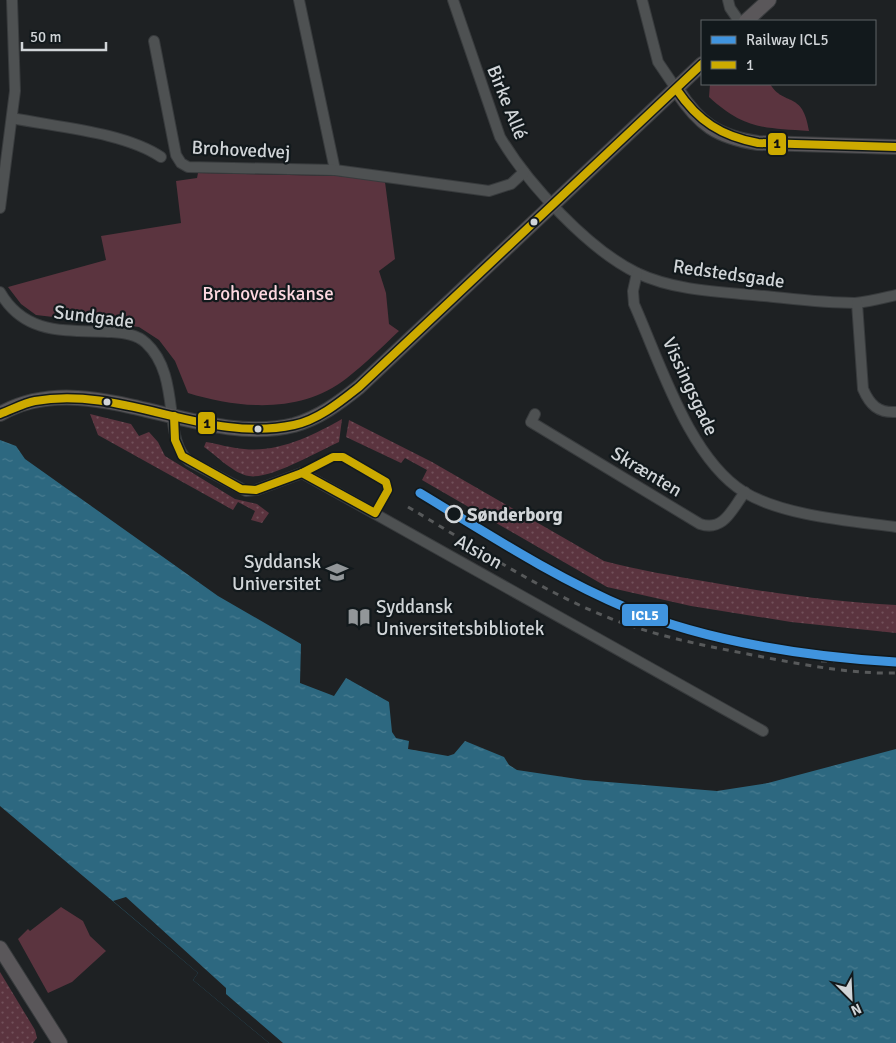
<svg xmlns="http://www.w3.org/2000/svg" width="896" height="1043" font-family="Signika,sans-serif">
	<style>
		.grass { fill: url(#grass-dots) }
		.park { fill: #5b343f }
		.water { fill: url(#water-ripples) }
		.pier { fill: #1e2123 }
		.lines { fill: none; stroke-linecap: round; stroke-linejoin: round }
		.street-casing { stroke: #383b3d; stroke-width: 12 }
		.secondary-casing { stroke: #383b3d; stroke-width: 16 }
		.street { stroke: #4e5152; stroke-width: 10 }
		.secondary { stroke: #5a575a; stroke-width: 14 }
		.rail { stroke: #57595a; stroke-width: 3; stroke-dasharray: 6 6; stroke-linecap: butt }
		.bus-1-casing { stroke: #12191c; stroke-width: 11 }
		.bus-1 { stroke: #ca0; stroke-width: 8 }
		.rail-1-casing { stroke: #12191c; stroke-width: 12 }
		.rail-1 { stroke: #4094de; stroke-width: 9 }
		.bus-dot { fill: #d1d5d8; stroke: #12191c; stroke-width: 2 }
		.stop-dot { fill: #12191c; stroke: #d1d5d8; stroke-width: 2.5 }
		.labels { text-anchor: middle; stroke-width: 4.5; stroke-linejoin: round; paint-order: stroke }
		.street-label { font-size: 19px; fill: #d1d5d8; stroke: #12191c }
		.park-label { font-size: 19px; fill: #fdd8e0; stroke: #12191c }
		.stop-label { font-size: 19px; font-weight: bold; fill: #d1d5d8; stroke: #12191c; text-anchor: start }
		.poi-label { font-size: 19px; fill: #d1d5d8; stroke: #12191c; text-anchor: end }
		.line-badge { stroke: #12191c; stroke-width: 2 }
		.badge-label { font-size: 14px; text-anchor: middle; font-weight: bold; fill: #fff }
		.pale-badge-label { font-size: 14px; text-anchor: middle; font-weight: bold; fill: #111 }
	</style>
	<defs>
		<pattern id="grass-dots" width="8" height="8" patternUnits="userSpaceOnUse" patternTransform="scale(1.25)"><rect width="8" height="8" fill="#5b343f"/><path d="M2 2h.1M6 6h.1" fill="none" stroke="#72505a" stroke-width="1.8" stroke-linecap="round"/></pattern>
		<pattern id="water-ripples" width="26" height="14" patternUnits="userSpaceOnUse" patternTransform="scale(1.25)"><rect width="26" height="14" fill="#2d6880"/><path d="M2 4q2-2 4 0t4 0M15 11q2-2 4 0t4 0" fill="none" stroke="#4a7d91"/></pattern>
	</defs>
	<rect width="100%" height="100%" fill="#1e2123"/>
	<g class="grass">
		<polygon points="90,414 131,424 139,436 149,432 158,442 165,456 235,499 257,504 269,513 262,523 251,520 255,511 238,502 233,510 98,435"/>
		<path d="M342 419 339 442C319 451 269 480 249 476 234 474 217 456 204 447L206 442C218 444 231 448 244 449 278 453 314 435 342 419Z"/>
		<path d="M349 420 432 462 604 561C638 570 674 576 709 582 771 593 833 602 896 605V633L791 622 691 606 607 587 422 480 427 470 405 458 401 463 346 437Z"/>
		<polygon points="0,972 35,1030 37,1038 33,1043 0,1043"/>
	</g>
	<g class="park">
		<path d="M710 84H770C784 107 803 90 809 131 763 128 744 129 709 97Z"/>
		<path d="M198 173 338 176 385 182 395 259 379 271 386 293 389 324 399 331C382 347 365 364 347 378 302 414 240 409 188 393L175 361 159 340 139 327 36 315 21 304 8 287 106 260 101 236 181 223 176 181 197 178Z"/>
		<polygon points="61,907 83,921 90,936 106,951 72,982 48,993 18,939 28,929 30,931"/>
	</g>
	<polygon class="water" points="0,440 16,446 25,459 218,596 301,644 300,683 334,696 346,678 389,702 392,732 396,738 409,741 408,749 448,756 454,754 465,741 504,757 509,765 517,770 584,780 717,791 768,783 896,749 896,1043 269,1043 193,980 198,973 0,806"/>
	<polygon class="pier" points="126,897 226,988 226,994 283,1043 269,1043 193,980 198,973 113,901"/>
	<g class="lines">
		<g class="street-casing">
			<g id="street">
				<polyline points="299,0 335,170"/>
				<path d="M453 0 500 137C528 184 588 249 637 273 675 291 722 292 764 296 794 299 824 303 855 303 868 302 883 298 896 295"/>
				<polyline points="642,0 658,62 677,90"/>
				<polyline points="728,0 730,8 739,21"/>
				<polyline points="154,41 176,155 181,163 188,167 335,170 489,191 511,184 524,172"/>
				<path d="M12 118C56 127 124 132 161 157"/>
				<polyline points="0,208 15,91 12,0"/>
				<path d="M637 273 633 291 634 304C660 362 689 458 744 492 783 516 851 521 896 527"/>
				<path d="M0 292C25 336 67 330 111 332 123 333 137 334 146 343 182 376 162 441 189 461L246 491 256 490 302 473 763 731"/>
				<path d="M857 303 863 389C870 405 878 413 896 412"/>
				<path d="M535 414 531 422 700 524C724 532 732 509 745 492"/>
			</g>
		</g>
		<g class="secondary-casing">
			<g id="secondary">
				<polyline points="746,21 769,0"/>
				<path d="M677 90C699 124 717 137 758 143L896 147"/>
				<path d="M0 414C89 363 198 449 294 425 319 418 339 403 359 387L702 64"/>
				<polyline points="0,948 60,1043"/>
			</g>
		</g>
		<use href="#street" class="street"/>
		<use href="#secondary" class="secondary"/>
		<g class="rail">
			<path d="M408 507C476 547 543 593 617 621 666 639 717 648 768 658 811 666 853 674 896 673"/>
			<polyline points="821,661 895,662"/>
		</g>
		<g class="bus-1-casing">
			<g id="bus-1">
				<path d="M677 90C698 121 721 136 758 143L896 147"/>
				<path d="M0 414C11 410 24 403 35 401 123 385 206 444 294 425 318 420 340 402 359 387L702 64"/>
				<polyline points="174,416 175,440 182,456 241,489 256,490 302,473"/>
				<polygon points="333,457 343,457 386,482 388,490 375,513 302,473"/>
			</g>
		</g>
		<use href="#bus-1" class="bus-1"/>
		<g class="rail-1-casing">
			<path id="rail-1" d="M420 493C488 534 555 578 629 609 708 642 811 657 896 662"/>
		</g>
		<use href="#rail-1" class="rail-1"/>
	</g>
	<defs>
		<g id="school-bare" transform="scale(1.725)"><path d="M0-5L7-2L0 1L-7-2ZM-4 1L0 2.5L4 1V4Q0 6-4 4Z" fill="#929699" stroke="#12191c" stroke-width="2.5" paint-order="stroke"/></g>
		<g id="library-bare" transform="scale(1.725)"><path d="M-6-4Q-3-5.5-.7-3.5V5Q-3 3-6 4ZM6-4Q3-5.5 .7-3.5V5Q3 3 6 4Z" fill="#929699" stroke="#12191c" stroke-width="2.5" paint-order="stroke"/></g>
	</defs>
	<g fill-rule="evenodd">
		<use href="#school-bare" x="337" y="572"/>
		<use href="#library-bare" x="359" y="617"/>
	</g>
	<g class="bus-dot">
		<circle cx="534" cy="222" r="4.5"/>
		<circle cx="107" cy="402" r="4.5"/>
		<circle cx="258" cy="429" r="4.5"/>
	</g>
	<circle class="stop-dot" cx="454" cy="514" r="8"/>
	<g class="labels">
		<g class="street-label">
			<text transform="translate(508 102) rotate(68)" y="7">Birke Allé</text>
			<text transform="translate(241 149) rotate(3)" y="7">Brohovedvej</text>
			<text transform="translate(729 273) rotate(8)" y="7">Redstedsgade</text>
			<text transform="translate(94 316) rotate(7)" y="7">Sundgade</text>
			<text transform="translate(691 386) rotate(65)" y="7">Vissingsgade</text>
			<text transform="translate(647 471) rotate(31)" y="7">Skrænten</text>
			<text transform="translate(479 551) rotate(29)" y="7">Alsion</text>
		</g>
		<g class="park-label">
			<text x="268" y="300">Brohovedskanse</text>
		</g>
		<g class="stop-label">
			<text x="467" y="521">Sønderborg</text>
		</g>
		<g class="poi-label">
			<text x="321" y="568">Syddansk<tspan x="321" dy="22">Universitet</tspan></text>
			<text x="376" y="613" text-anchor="start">Syddansk<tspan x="376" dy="22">Universitetsbibliotek</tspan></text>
		</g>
	</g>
	<g class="line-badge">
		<rect x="767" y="132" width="20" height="24" rx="5" fill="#ca0"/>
		<rect x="197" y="411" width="19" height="24" rx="5" fill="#ca0"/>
		<rect x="621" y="603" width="48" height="24" rx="5" fill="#4094de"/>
	</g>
	<g class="badge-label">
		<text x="645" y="620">ICL5</text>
	</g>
	<g class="pale-badge-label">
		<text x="777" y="148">1</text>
		<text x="207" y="428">1</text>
	</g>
	<rect x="701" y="20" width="175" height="65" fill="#12191c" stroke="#5e6467"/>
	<rect x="711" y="36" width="25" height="8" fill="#4094de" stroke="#5e6467"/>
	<text x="746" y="45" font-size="15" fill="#d1d5d8">Railway ICL5</text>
	<rect x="711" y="61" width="25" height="8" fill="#ccaa00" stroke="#5e6467"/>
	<text x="746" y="70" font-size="15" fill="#d1d5d8">1</text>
	<g transform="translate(851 998) rotate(156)" stroke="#12191c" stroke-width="4" paint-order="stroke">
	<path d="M0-4L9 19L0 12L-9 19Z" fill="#d1d5d8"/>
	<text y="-8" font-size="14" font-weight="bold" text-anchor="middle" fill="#d1d5d8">N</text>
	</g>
	<path d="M22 42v8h84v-8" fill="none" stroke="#d1d5d8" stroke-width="2.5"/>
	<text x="30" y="42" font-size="15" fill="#d1d5d8" stroke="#12191c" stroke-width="4" paint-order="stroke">50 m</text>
</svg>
